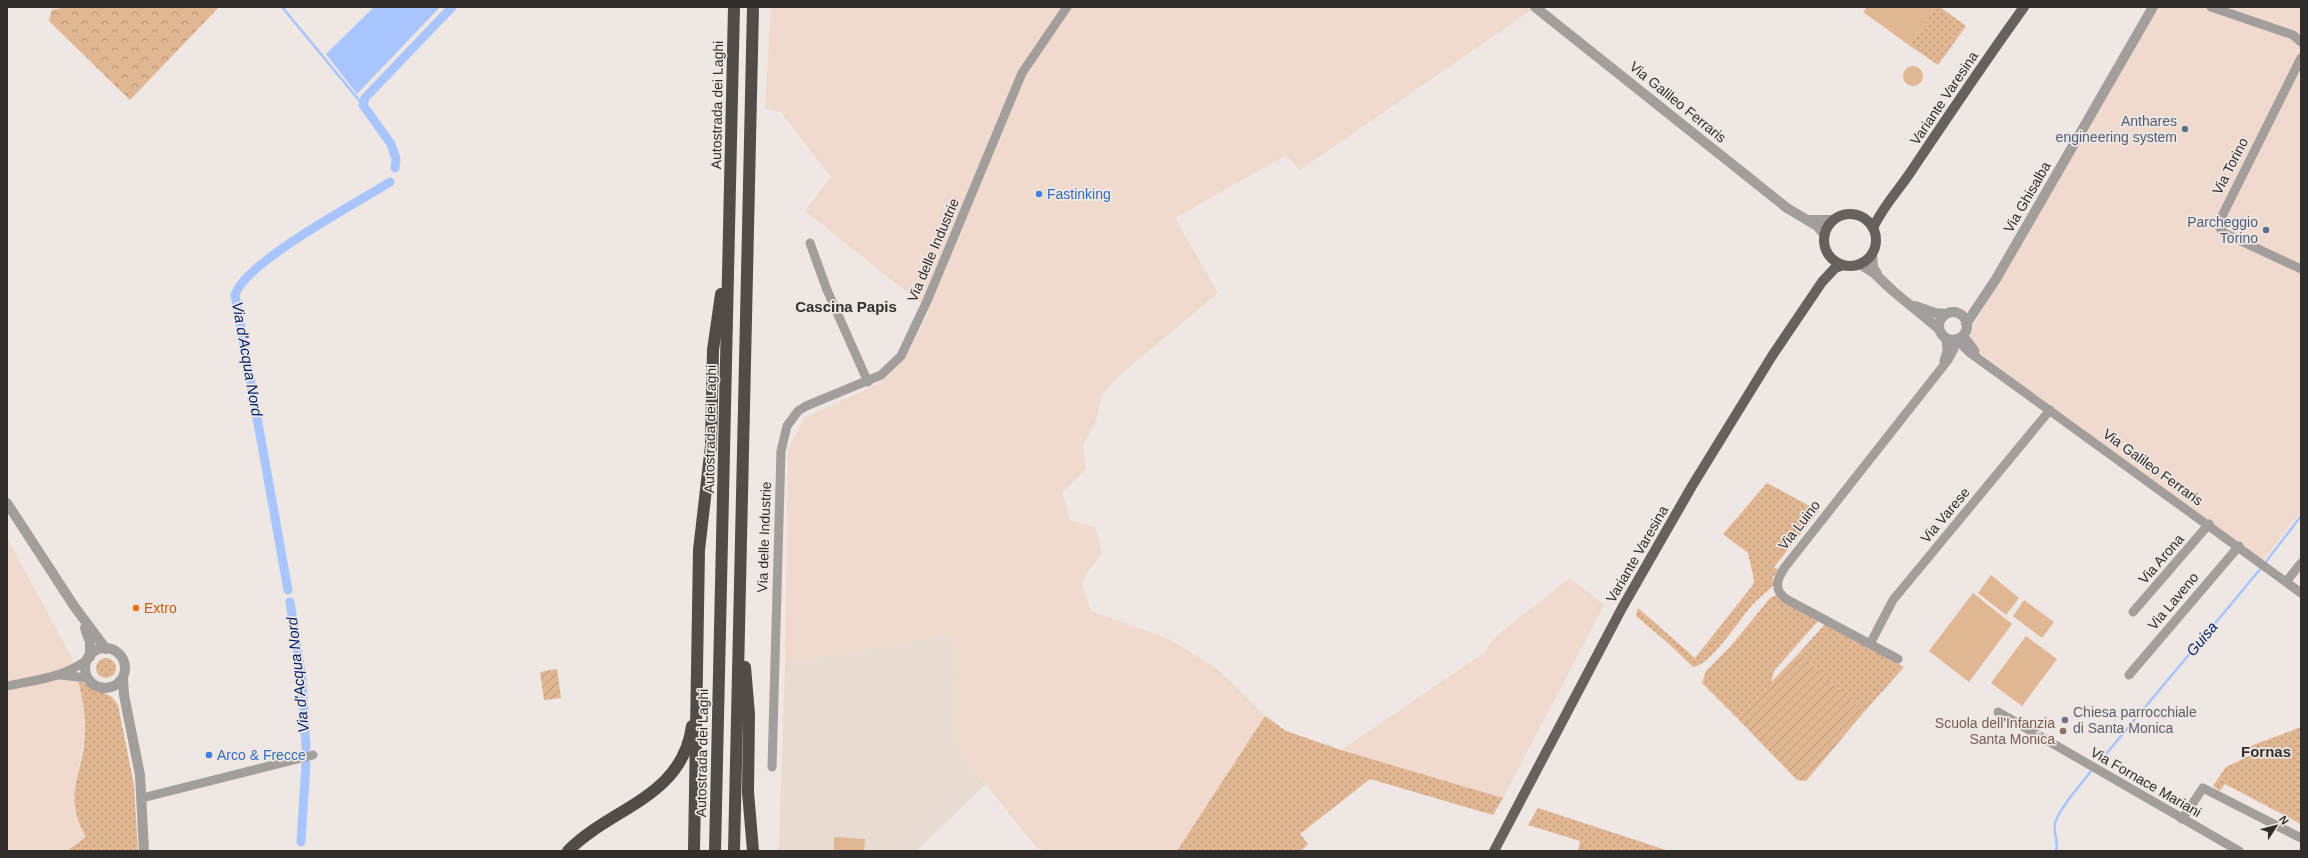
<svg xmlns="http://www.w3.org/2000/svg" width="2308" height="858" font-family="Helvetica,sans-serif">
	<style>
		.built { fill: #e7dbd2 }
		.industrial { fill: #f0dacd }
		.grass { fill: url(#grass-dots) }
		.forest { fill: url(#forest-crowns) }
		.garden { fill: url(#garden-furrows) }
		.pitch { fill: #e1b692 }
		.water { fill: #a8c6fd }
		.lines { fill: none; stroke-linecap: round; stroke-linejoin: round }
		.stream { stroke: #a8c6fd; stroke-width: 2.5 }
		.canal { stroke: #a8c6fd; stroke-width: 9 }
		.minor { stroke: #a19e9c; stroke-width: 9 }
		.tertiary { stroke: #a19e9c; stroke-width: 10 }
		.primary { stroke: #66615e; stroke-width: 10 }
		.motorway { stroke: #514c48; stroke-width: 12 }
		.service-dot { fill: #5c6f8a; stroke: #eee7e3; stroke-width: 1.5 }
		.shop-dot { fill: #3f7fe0; stroke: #eee7e3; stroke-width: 1.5 }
		.food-dot { fill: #e8710a; stroke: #eee7e3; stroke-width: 1.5 }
		.worship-dot { fill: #6b7280; stroke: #eee7e3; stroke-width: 1.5 }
		.education-dot { fill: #8d6e63; stroke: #eee7e3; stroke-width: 1.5 }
		.labels { text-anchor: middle; stroke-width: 3.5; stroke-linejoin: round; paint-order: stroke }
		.street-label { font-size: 14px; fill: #2f2c2a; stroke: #eee7e3 }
		.service-label { font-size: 14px; fill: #4e5e75; stroke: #eee7e3; text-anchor: end }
		.shop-label { font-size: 14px; fill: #366cbe; stroke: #eee7e3; text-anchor: start }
		.food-label { font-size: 14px; fill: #c56008; stroke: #eee7e3; text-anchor: start }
		.worship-label { font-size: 14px; fill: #5b616d; stroke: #eee7e3; text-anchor: start }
		.education-label { font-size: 14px; fill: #785e54; stroke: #eee7e3; text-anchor: end }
		.neighbourhood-label { font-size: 15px; font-weight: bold; fill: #35312d; stroke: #eee7e3 }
		.water-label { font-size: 15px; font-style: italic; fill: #00236d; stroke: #eee7e3 }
	</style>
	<defs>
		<pattern id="grass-dots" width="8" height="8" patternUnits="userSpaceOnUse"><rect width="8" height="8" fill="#e1b692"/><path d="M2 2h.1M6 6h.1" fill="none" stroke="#b79477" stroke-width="1.8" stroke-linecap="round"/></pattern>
		<pattern id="forest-crowns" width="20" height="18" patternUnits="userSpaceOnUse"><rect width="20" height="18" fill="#e1b692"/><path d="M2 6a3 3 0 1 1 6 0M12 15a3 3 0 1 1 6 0" fill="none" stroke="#b79477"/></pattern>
		<pattern id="garden-furrows" width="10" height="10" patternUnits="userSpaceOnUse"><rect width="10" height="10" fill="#e1b692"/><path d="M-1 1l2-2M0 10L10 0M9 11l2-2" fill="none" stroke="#b79477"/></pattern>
	</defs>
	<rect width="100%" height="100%" fill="#eee7e3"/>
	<polygon class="built" points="954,634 958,743 963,756 985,785 916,851 779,851 785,663"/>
	<g class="industrial">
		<polygon points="771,7 1527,7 1531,10 1300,170 1286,155 1175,218 1218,293 1121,374 1102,395 1096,421 1083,445 1086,469 1062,493 1070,520 1095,527 1102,554 1087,572 1082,584 1091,611 1169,639 1216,668 1265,716 1177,851 1048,851 1037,848 963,756 958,743 954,634 785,663 788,449 804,418 878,384 904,360 929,312 918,301 805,211 831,177 781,112 765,109"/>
		<polygon points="2159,7 2301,7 2301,511 2262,562 1977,351 1970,340 1973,326"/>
		<polygon points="7,538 73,660 84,708 85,733 74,792 74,808 78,824 86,837 67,851 7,851"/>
		<polygon points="1570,578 1604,605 1503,798 1341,750 1484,653 1495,637"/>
	</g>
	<g class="grass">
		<polygon points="1936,7 1940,7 1966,26 1938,65 1909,45"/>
		<path d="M1767 483 1819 511 1774 567 1779 570 1773 577 1774 585C1768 591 1761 596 1755 602 1741 616 1712 665 1693 667L1668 643 1636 616 1638 608 1695 658 1753 585 1754 579 1748 553 1723 534Z"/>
		<polygon points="1776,595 1818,621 1774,671 1771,683 1737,718 1702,683 1706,671 1731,646 1770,598"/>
		<polygon points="1825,624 1904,667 1864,712 1800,652"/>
		<circle cx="106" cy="668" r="10"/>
		<path d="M78 680 112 697 118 705 134 785 138 851H67L86 837C61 794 84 775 85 732 86 714 82 697 78 680Z"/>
		<polygon points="1265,716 1286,731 1341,750 1503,798 1493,815 1370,779 1300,834 1308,844 1301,851 1177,851"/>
		<polygon points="2301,727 2301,824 2225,784 2220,791 2213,786 2226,767 2251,755 2248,747"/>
		<polygon points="1538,808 1669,851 1578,851 1580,841 1528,825"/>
	</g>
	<polygon class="forest" points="65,7 219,7 130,100 49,21 52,10"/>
	<g class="garden">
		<polygon points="1800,652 1864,712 1806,781 1797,780 1737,718"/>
		<polygon points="557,669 561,698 544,700 540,672"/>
	</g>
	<g class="pitch">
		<polygon points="1867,7 1936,7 1909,45 1863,12"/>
		<circle cx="1913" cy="76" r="10"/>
		<polygon points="1991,575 2019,598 2006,615 1978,593"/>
		<polygon points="1973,593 2012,624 1969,682 1929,651"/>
		<polygon points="2024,600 2054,622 2042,638 2013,616"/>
		<polygon points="2026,636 2057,659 2022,706 1991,683"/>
		<polygon points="834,837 865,839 864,851 834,851"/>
	</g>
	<polygon class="water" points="374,7 440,7 357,94 326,54"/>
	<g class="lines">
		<g class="stream">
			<polyline points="282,7 363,105"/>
			<polyline points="2265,563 2301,516"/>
			<polyline points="2101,760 2262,567"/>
			<path d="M2056 851C2059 842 2053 833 2055 823 2060 807 2081 785 2091 771"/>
		</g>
		<g class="canal">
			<polyline points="395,168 396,159 391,144 363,105 365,98 452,7"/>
			<path d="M288 590 235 295C245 262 357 203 390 182"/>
			<polyline points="290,602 302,680 306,748"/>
			<polyline points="301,842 306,763"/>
		</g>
		<g class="minor">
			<polyline points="2211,7 2293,35 2301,42"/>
			<polyline points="2301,58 2219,222 2220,228 2224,233 2301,269"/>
			<polyline points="810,243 827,290 868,382"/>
			<polyline points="1963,335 1975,351"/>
			<polyline points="1956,339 1969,352 2301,593"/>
			<polyline points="1944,361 1947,351 1946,338"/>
			<polyline points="2286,582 2301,563"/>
			<polyline points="2133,612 2209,524"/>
			<polyline points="1870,644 1893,600 2050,410"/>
			<path d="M1898 659 1786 599C1773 589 1777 579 1785 567L1948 360 1954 349V340"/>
			<polyline points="60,675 88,678"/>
			<polyline points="2129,675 2239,546"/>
			<path d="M7 686C35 680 64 678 88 659"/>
			<polyline points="1998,712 2239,851"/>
			<polyline points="772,767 781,451 787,426 798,411 806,406 881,375 901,356 927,301 1022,73 1067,7"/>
			<polyline points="142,798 313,755"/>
			<polyline points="2182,819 2203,788 2301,838"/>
		</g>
		<g class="tertiary">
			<polyline points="1535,7 1787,208 1817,226 1825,235"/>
			<polyline points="1810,220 1833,220"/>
			<polyline points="1872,254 1873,267 1877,274"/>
			<polyline points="1860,264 1874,273 1893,291 1939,329"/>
			<polyline points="1915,306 1935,313 1946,314"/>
			<circle cx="1953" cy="326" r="14"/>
			<polyline points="1966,324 1996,279 2153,7"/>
			<polyline points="7,503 74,606 106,649"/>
			<polyline points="85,628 90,642 90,657"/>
			<circle cx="105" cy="668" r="20"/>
			<polyline points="123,678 124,695 140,775 144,851"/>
		</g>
		<g class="primary">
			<circle cx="1850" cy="240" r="26"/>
			<path d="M1873 228C1883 206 1899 190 1912 170 1949 115 1985 61 2024 7"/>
			<polyline points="1494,851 1622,608 1692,486 1772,356 1822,282 1835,268 1843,265"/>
		</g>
		<g class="motorway">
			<polyline points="745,667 749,714 748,792 753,851"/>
			<path d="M568 851C611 807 682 798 692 726"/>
			<polyline points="694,851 699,550 711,446 713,350 721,294"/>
			<polyline points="715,851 734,7"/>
			<polyline points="734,851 753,7"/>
		</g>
	</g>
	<g class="service-dot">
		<circle cx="2185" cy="129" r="4"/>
		<circle cx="2266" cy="230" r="4"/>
	</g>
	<g class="shop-dot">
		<circle cx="1039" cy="194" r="4"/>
		<circle cx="209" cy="755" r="4"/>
	</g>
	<circle class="food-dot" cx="136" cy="608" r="4"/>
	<circle class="worship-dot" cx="2065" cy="720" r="4"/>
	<circle class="education-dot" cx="2063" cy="731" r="4"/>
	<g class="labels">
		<g class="street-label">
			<text transform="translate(1944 98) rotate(-56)" y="5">Variante Varesina</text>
			<text transform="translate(1678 102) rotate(39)" y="5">Via Galileo Ferraris</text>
			<text transform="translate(717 105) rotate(-89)" y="5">Autostrada dei Laghi</text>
			<text transform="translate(2230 166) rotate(-63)" y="5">Via Torino</text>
			<text transform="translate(2027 197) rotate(-60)" y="5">Via Ghisalba</text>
			<text transform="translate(933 250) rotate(-67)" y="5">Via delle Industrie</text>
			<text transform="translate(710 429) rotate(-89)" y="5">Autostrada dei Laghi</text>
			<text transform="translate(2153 467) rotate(36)" y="5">Via Galileo Ferraris</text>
			<text transform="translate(1945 515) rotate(-50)" y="5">Via Varese</text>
			<text transform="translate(1799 525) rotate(-52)" y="5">Via Luino</text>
			<text transform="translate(764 537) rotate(-88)" y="5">Via delle Industrie</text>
			<text transform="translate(1637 554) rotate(-60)" y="5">Variante Varesina</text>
			<text transform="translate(2161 559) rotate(-49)" y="5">Via Arona</text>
			<text transform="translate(2173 601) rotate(-50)" y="5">Via Laveno</text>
			<text transform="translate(702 753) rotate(-89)" y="5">Autostrada dei Laghi</text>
			<text transform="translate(2146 782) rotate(30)" y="5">Via Fornace Mariani</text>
		</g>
		<g class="service-label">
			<text x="2177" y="126">Anthares<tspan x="2177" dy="16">engineering system</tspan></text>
			<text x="2258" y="227">Parcheggio<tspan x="2258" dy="16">Torino</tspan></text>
		</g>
		<g class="shop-label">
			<text x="1047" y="199">Fastinking</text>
			<text x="217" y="760">Arco &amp; Frecce</text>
		</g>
		<g class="food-label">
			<text x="144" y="613">Extro</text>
		</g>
		<g class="worship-label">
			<text x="2073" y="717">Chiesa parrocchiale<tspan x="2073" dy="16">di Santa Monica</tspan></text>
		</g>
		<g class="education-label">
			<text x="2055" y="728">Scuola dell'Infanzia<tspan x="2055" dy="16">Santa Monica</tspan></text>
		</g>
		<g class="neighbourhood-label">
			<text x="846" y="312">Cascina Papis</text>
			<text x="2266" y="757">Fornas</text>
		</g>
		<g class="water-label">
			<text transform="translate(247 359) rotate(80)" y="5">Via d'Acqua Nord</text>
			<text transform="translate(2202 639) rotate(-50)" y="5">Guisa</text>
			<text transform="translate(298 675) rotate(-96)" y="5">Via d'Acqua Nord</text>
		</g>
	</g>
	<rect width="2308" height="858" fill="none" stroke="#2f2c2a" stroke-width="16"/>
	<g transform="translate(2276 826) rotate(54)" stroke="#eee7e3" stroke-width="3" paint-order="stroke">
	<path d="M0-3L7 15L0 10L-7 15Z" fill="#2f2c2a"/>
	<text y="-6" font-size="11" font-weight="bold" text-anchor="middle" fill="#2f2c2a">N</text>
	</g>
</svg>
